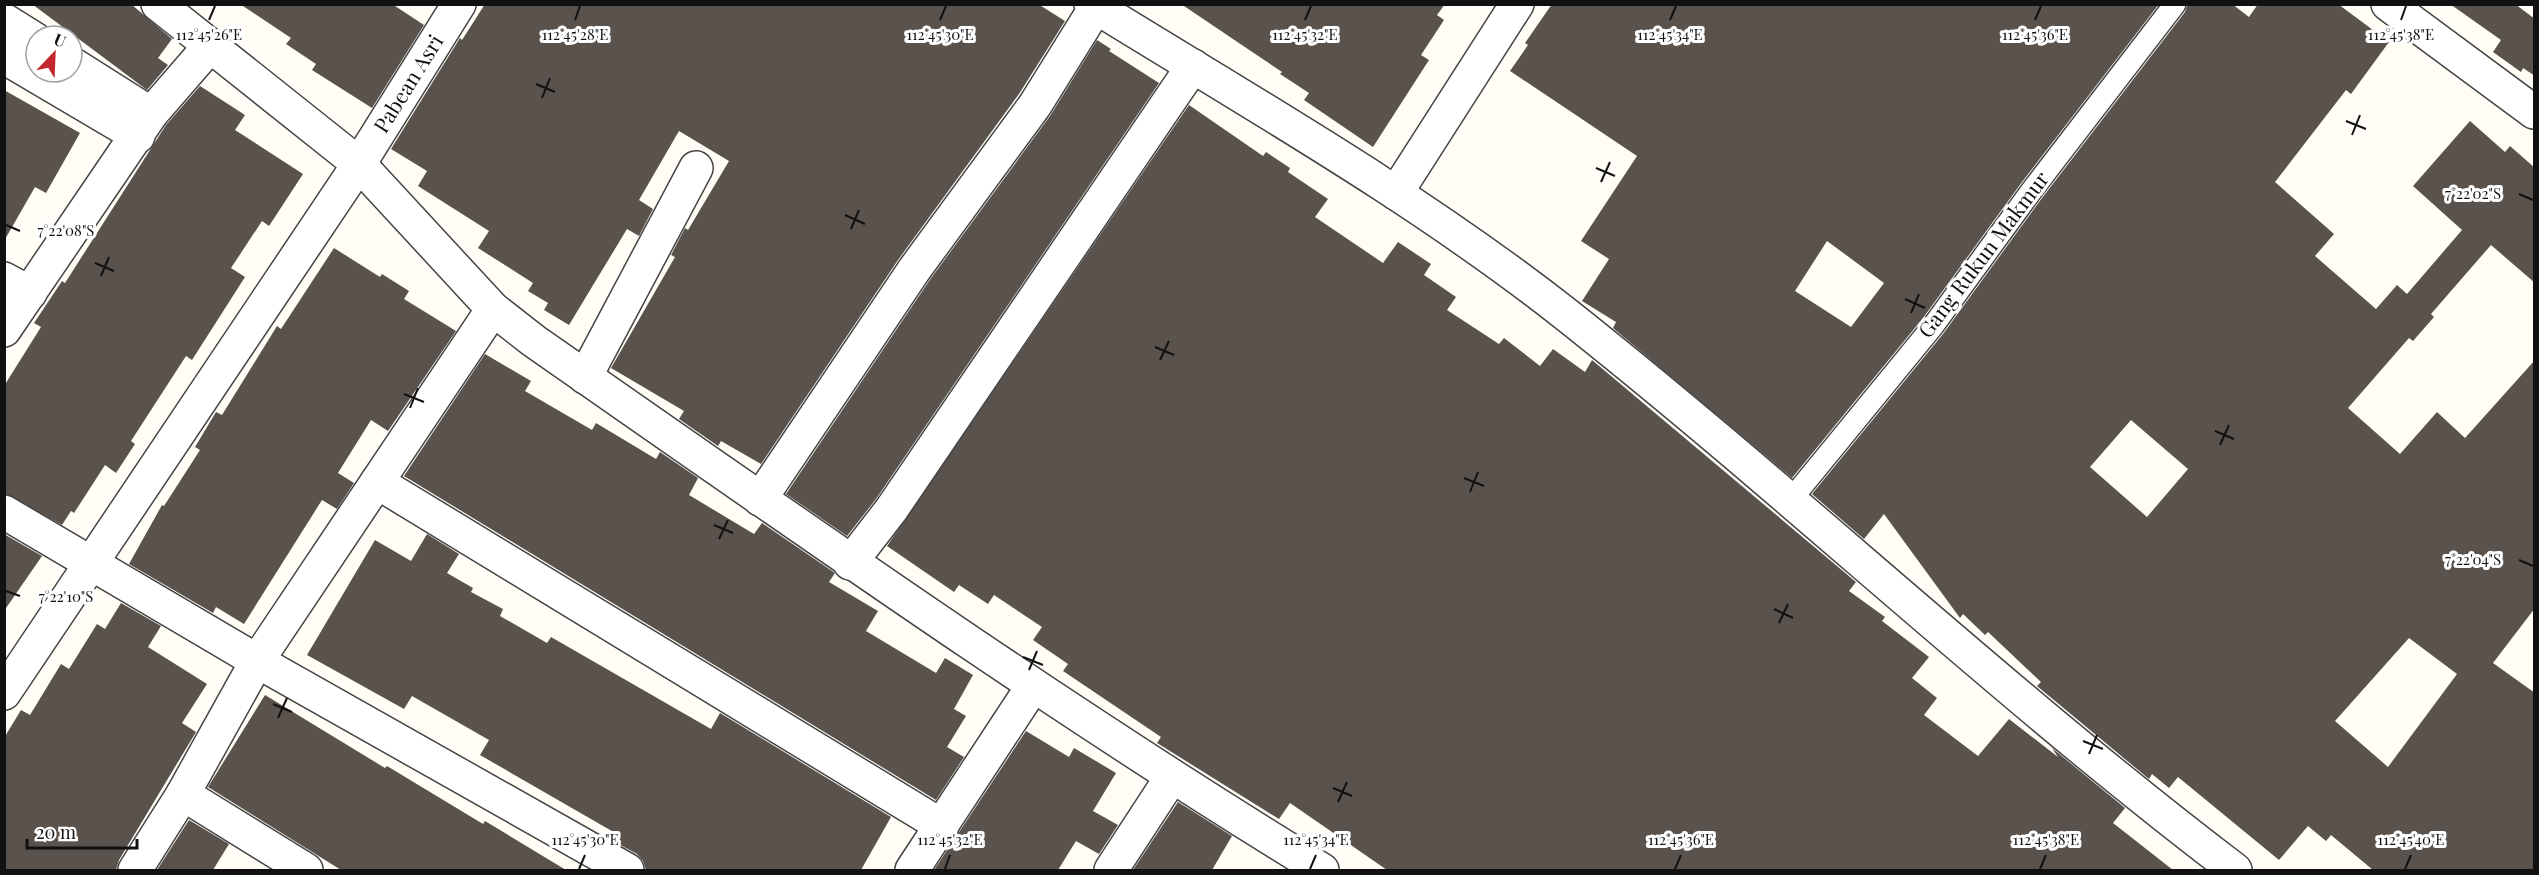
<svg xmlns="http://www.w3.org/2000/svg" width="2539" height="875" font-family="'Playfair Display',serif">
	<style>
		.building { fill: #5a524d; fill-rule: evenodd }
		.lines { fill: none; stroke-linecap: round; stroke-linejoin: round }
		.service-casing { stroke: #444; stroke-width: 24 }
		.minor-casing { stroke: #444; stroke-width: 36 }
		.tertiary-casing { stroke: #444; stroke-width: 36 }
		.service { stroke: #fff; stroke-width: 21 }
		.minor { stroke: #fff; stroke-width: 33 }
		.tertiary { stroke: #fff; stroke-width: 33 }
		.ticks { fill: none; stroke: #111; stroke-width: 2 }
		.labels { text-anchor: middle; stroke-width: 6; stroke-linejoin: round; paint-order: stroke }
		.street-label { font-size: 21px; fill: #111; stroke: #fff }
		.ticks-label { font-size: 15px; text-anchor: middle; fill: #111; stroke: #fff; stroke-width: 6; stroke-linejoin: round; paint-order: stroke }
	</style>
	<rect width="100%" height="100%" fill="#fffdf5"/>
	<g class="building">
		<polygon points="32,4 131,4 172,39 158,58 168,65 147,90"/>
		<polygon points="240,4 392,4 424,25 372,108 312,70 316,64 286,44 291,38"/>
		<polygon points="485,4 1038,4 1065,21 1019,94 898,260 761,464 721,441 718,446 679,419 684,411 611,368 675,257 671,255 685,228 688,230 729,161 679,131 639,200 653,209 639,236 627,229 569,325 544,310 548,303 528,291 533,283 478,248 489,231 418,186 427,171 391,149 460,38 462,40"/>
		<polygon points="1181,4 1445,4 1437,15 1444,20 1421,55 1429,60 1373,147 1304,100 1309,93 1280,74 1282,72"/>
		<path d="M1552 4H2159L2022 182 1923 318 1792 478 1613 328 1616 322 1582 301 1609 259 1581 241 1637 156 1510 71 1528 45 1525 43ZM1827 241 1884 283 1851 327 1795 291Z"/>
		<path d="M2188 4H2232L2249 17 2258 4H2338L2389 42 2351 94 2346 90 2275 182 2334 234 2315 256 2376 309 2397 285 2407 294 2462 230 2413 186 2470 121 2505 152 2510 146 2535 168V283L2491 245 2431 314 2434 317 2413 341 2409 338 2348 408 2400 454 2437 412 2465 438 2535 360V608L2493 663 2535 693V870H2373L2331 835 2326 841 2308 826 2279 860 2178 777 2169 788 2152 774 2149 779 2037 686 2041 682 1988 632 1985 635 1963 614 1960 618 1884 514 1864 539 1812 494 1943 334 2042 198 2185 12ZM2131 420 2188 469 2147 517 2090 467ZM2409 638 2457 674 2388 767 2335 721Z"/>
		<polygon points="2450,4 2515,4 2535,19 2535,76 2523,68 2521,72 2493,52 2501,40"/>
		<polygon points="1097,40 1111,49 1109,51 1159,83 876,499 847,536 786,494 929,281 1050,116"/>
		<polygon points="200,86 245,115 235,130 303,174 269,226 262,221 231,268 245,277 192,360 186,356 131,441 135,444 116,473 105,465 74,513 71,511 62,525 4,493 4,386 41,327 34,323 62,281 65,283 166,125"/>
		<polygon points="4,90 80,133 46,193 35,187 4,241"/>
		<polygon points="1189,105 1263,156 1266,152 1290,168 1288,172 1328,199 1315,217 1383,263 1398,242 1431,264 1424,275 1456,297 1447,310 1499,344 1504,338 1540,366 1553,349 1585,372 1592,360 1856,582 1849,591 1885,617 1882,621 1929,657 1912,678 1937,698 1924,715 1978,756 2009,719 2058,757 2052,748 2125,808 2113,823 2173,870 1387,870 1290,803 1279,819 1157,743 1161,737 1063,671 1068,664 1033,640 1042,627 994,595 988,604 959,585 954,592 887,546"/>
		<polygon points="334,248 380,277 382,274 409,291 404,299 456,331 388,431 371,420 338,473 354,483 337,509 322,500 244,624 216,607 213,613 129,564 162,505 164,506 200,450 195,447 216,412 222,415 277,326 281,329"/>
		<polygon points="485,354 531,381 525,391 592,430 596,423 656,459 660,452 698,478 689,495 754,534 762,523 835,573 829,582 878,611 866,631 936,673 945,658 973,675 954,709 966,716 947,747 964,757 936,800 404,476"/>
		<polygon points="4,534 42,556 4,611"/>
		<polygon points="427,534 459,554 447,573 473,588 471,592 503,609 500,616 547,643 551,637 711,729 720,713 891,817 861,870 646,870 643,861 637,854 613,841 617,834 480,755 489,740 412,696 404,709 307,655 375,540 411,561"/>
		<polygon points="121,603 161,626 148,647 207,684 182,723 196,732 119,860 116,870 4,870 4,738 21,710 30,715 61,664 69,669 97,624 105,629"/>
		<polygon points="265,695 385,768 387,766 483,824 485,821 566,870 341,870 208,787"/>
		<polygon points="1026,731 1069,757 1074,748 1116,773 1093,811 1118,825 1099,854 1076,841 1058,870 934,870"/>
		<polygon points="1178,802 1232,836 1212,870 1133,870"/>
		<polygon points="189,820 229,844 213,870 157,870"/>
	</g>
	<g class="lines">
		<g class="service-casing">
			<polyline id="service" points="1789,502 1933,326 2032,190 2175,4"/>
		</g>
		<g class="minor-casing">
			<g id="minor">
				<path d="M158 4 359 164 493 309 534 341C794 522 1052 705 1322 870"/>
				<polyline points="2388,4 2534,112"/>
				<polyline points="4,20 36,40"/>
				<polyline points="4,57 138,136"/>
				<polyline points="72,64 151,114"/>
				<polyline points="1396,193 1517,4"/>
				<polyline points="4,279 30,293"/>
				<polyline points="4,330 151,114 209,47"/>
				<polyline points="585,377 696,168"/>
				<polyline points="377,482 942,826"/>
				<polyline points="760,499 914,270 1035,105 1096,7"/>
				<polyline points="4,512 257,661 627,870"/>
				<polyline points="850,563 891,510 1193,66"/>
				<polyline points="4,693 359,164 459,4"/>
				<polyline points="183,794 306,870"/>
				<polyline points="135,870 183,794 257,661 493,309"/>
				<polyline points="912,870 1033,686"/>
				<polyline points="1111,870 1171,778"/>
			</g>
		</g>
		<g class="tertiary-casing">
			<path id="tertiary" d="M1091 4C1251 103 1415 196 1563 312 1792 493 2003 694 2235 870"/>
		</g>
		<use href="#service" class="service"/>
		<use href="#minor" class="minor"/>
		<use href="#tertiary" class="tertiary"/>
	</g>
	<path class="ticks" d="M209 20 215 6M575 20 580 6M940 20 946 6M1305 20 1311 6M1670 20 1676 6M2035 20 2041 6M2401 20 2406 6M536 84 555 92M542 98 550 78M2346 121 2366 129M2352 135 2360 115M1596 168 1615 176M1601 182 1610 162M2519 194 2533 200M845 215 865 224M6 225 20 231M851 229 859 210M95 263 114 271M101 276 109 257M1905 299 1925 308M1911 313 1919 294M1155 347 1174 355M1160 360 1169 341M404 394 424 402M410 408 418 388M2215 431 2234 439M2220 445 2229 425M1464 478 1484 486M1470 492 1478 472M714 525 733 533M719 539 728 520M2519 560 2533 566M6 591 20 596M1774 609 1793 618M1779 623 1788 604M1023 657 1043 665M1029 670 1037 651M273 704 292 712M278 718 287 698M2083 741 2103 749M2089 754 2097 735M1333 788 1352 796M1338 802 1347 782M579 869 585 855M945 869 950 855M1310 869 1316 855M1675 869 1681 855M2040 869 2046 855M2405 869 2411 855"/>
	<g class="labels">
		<g class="street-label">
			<text transform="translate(409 84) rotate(-58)" y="7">Pabean Asri</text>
			<text transform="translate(1984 255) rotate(-53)" y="7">Gang Rukun Makmur</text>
		</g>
	</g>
	<g class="ticks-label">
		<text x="209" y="40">112°45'26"E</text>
		<text x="575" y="40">112°45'28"E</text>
		<text x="940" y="40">112°45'30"E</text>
		<text x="1305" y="40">112°45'32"E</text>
		<text x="1670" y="40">112°45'34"E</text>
		<text x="2035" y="40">112°45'36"E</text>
		<text x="2401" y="40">112°45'38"E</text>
		<text x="2473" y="199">7°22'02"S</text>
		<text x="66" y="236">7°22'08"S</text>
		<text x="2473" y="565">7°22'04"S</text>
		<text x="66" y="602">7°22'10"S</text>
		<text x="585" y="845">112°45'30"E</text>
		<text x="950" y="845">112°45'32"E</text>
		<text x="1316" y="845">112°45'34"E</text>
		<text x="1681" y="845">112°45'36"E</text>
		<text x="2046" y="845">112°45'38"E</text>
		<text x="2411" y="845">112°45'40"E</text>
	</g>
	<rect width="2539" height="875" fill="none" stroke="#111111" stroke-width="12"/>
	<g transform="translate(54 54) rotate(23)"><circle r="28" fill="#ffffff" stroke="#a0a0a0" stroke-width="1.5"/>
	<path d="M0-4.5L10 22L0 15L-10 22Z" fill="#c4262e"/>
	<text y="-9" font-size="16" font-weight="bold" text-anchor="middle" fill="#111111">U</text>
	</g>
	<path d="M27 839v9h110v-9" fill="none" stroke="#111111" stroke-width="3"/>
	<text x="36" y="839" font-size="18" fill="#111111" stroke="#ffffff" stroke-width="4.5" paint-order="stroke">20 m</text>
</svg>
